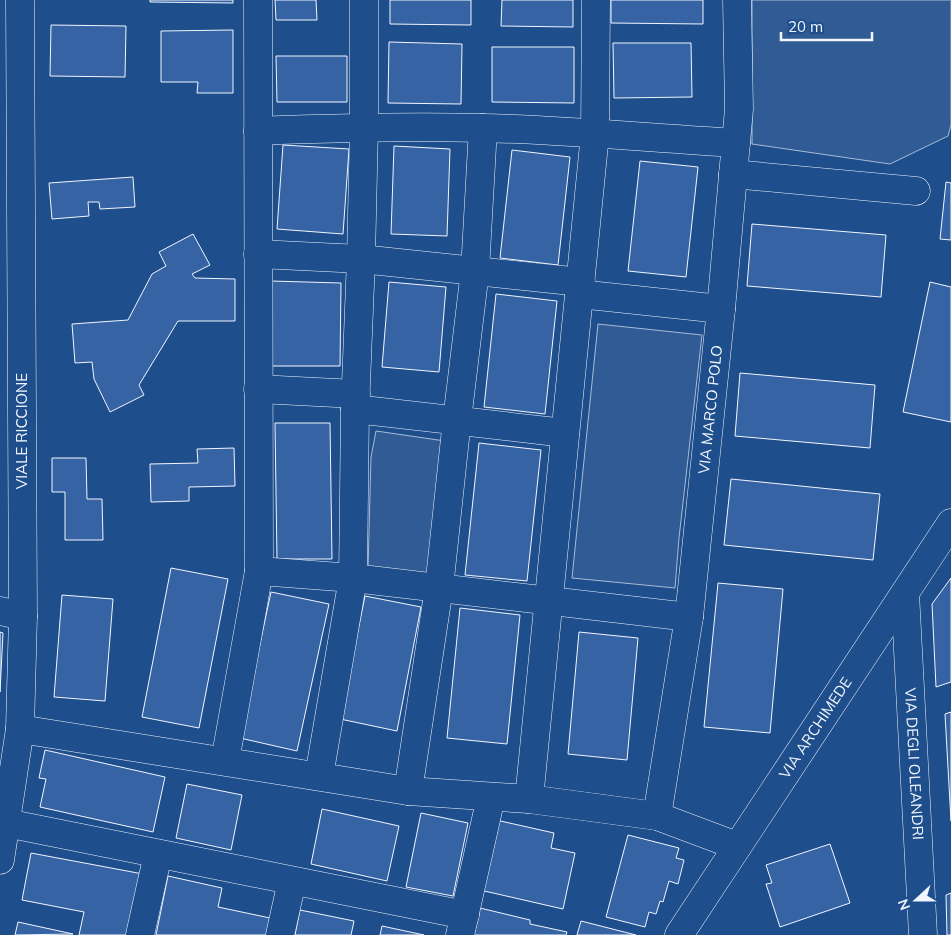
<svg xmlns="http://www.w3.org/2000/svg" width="951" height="935" font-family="Mulish,sans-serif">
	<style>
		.built { fill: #305b95; stroke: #a8bbd7 }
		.building { fill: #3563a3; stroke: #f2f6ff }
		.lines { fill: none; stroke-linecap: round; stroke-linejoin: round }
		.minor-casing { stroke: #f2f6ff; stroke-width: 29 }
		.minor { stroke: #1f4e8c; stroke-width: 28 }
		.labels { text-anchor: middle; stroke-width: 4; stroke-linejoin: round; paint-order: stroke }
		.street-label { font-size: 15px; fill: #f2f6ff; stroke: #1f4e8c }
	</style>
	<rect width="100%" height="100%" fill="#1f4e8c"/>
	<g class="built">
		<polygon points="752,0 951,0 951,125 948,136 890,164 752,144"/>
		<polygon points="598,324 702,335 679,538 675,588 572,578"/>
		<polygon points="376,431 445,441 434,575 368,569 371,457"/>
	</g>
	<g class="building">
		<polygon points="150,0 233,0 233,3 150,2"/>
		<polygon points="275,0 316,0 317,20 276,20"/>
		<polygon points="390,0 471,0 471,25 390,24"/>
		<polygon points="502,0 573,0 573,27 501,26"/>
		<polygon points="611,0 703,0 703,24 611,23"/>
		<polygon points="51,25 126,26 125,77 50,76"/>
		<polygon points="233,30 233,93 197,93 198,82 161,82 161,31"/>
		<polygon points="389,42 462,44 461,104 388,103"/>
		<polygon points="613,43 691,43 692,97 614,98"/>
		<polygon points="492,47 574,47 574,103 492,102"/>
		<polygon points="276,56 347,56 347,102 277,102"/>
		<polygon points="283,145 349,149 343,234 277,229"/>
		<polygon points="394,146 450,149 447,236 391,234"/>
		<polygon points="512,150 570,157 558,265 500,258"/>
		<polygon points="640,161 698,167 686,277 628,271"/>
		<polygon points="133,177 135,207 100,209 99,202 88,202 89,216 52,219 49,183"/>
		<polygon points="946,182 951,183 951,240 940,239"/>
		<polygon points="752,224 886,235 881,297 747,286"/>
		<polygon points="193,234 210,265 192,274 195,278 235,279 235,321 178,321 139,385 144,395 110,412 94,379 92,362 75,363 72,324 128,320 152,274 166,266 159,252"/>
		<polygon points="271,281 341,283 340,366 270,366"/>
		<polygon points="389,282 446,287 439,372 382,367"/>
		<polygon points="930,282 951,287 951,422 903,412"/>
		<polygon points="496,294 557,301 545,414 484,407"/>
		<polygon points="740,373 875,385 870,448 735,436"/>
		<polygon points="275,423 330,423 332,559 277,559"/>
		<polygon points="479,443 541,450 527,581 465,575"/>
		<polygon points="234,448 235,486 189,487 189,501 151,502 150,464 198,463 197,449"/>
		<polygon points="52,458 86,458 87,499 102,499 103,540 65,540 65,492 52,492"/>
		<polygon points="731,479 880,494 873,560 724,545"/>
		<polygon points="171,568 228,579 199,728 142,717"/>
		<polygon points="951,578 951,682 936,687 932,604"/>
		<polygon points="718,583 783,589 770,733 704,727"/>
		<polygon points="271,592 329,604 297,751 240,738"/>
		<polygon points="62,595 113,599 105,701 54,697"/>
		<polygon points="365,596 421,607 397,731 340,719"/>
		<polygon points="460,608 520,615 507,744 447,738"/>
		<polygon points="0,632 3,633 0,692"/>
		<polygon points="579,632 638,638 627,760 568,754"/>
		<polygon points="951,712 951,821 945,714"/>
		<polygon points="45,750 165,777 153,832 40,807 46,779 39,778"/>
		<polygon points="187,784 242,795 231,850 176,838"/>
		<polygon points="322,809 399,826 387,881 311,864"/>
		<polygon points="421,813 468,823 453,896 406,887"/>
		<polygon points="496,820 554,833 551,848 575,853 563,909 480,890"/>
		<polygon points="628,835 679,848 676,858 684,860 678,884 669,881 663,902 660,901 656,914 649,912 645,927 606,917"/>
		<polygon points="830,844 850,903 780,927 766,884 772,883 766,865"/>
		<polygon points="31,853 143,874 131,935 79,935 84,912 22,900"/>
		<polygon points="168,876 222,888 218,907 270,918 267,935 156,935"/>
		<polygon points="951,893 951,935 947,935 946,895"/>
		<polygon points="480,908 530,920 530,924 567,932 566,935 474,935"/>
		<polygon points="300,910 354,921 351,935 295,935"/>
		<polygon points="581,921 636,935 577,935"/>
		<polygon points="18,922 73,934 15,935"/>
		<polygon points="382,926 424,935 380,935"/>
	</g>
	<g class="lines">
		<g class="minor-casing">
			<g id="minor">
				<path d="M258 131C333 128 408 126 482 128 567 130 651 138 736 143"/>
				<polyline points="733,174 916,191"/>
				<polyline points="258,254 361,259 581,282"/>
				<polyline points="579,294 721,309"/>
				<polyline points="258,389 356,394"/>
				<polyline points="355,409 565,433"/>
				<polyline points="259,571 353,578 689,617"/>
				<path id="s1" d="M905 593 923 935"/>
				<polyline points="0,611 23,616"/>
				<polyline points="20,729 408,791 529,799 657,816 737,846"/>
				<polyline points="225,761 259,571 258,0"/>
				<polyline points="319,776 353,578 355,409 361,259 364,127 364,0"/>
				<polyline points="408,791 439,588 457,420 475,271 483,128"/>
				<polyline points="529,799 595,134 596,0"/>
				<path id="s2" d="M657 816 689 617 721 309 739 109 737 0"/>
				<polyline points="6,823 465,915"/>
				<polyline points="0,860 20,729 23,616 20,0"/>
				<polyline points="140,935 158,854"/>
				<polyline points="280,935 292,881"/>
				<polyline points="460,935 491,797"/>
				<path id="s3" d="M679 935 951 523"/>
			</g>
		</g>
		<use href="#minor" class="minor"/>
	</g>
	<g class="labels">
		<g class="street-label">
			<text dy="5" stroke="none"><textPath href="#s2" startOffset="410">VIA MARCO POLO</textPath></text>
			<text transform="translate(22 431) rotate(-90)" y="5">VIALE RICCIONE</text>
			<text dy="5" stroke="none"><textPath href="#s3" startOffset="248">VIA ARCHIMEDE</textPath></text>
			<text dy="5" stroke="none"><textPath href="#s1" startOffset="171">VIA DEGLI OLEANDRI</textPath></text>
		</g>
	</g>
	<g transform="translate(916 900) rotate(249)" stroke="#1f4e8c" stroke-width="4" paint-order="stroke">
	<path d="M0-4L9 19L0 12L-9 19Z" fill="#f2f6ff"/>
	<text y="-8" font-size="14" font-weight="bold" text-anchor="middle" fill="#f2f6ff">N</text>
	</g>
	<path d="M781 32v8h91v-8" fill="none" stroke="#f2f6ff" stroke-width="2.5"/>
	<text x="788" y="32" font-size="15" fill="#f2f6ff" stroke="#1f4e8c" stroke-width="4" paint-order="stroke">20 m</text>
</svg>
